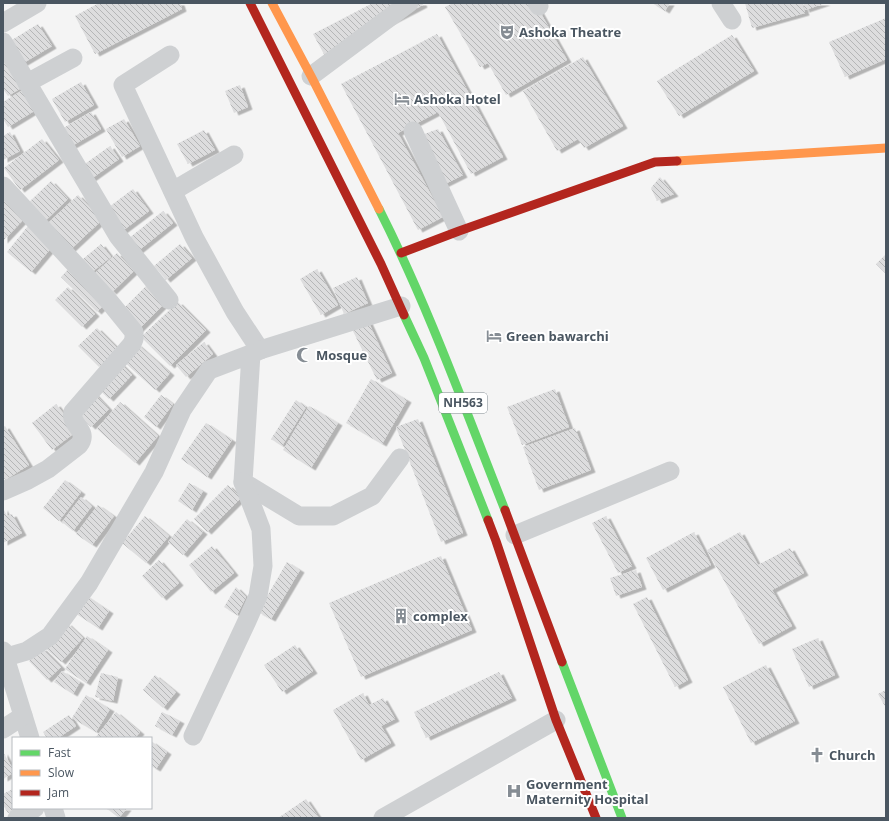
<svg xmlns="http://www.w3.org/2000/svg" width="889" height="821" font-family="'Open Sans',sans-serif">
	<style>
		.building { fill: url(#building-back-hatch); filter: url(#shadow) }
		.lines { fill: none; stroke-linecap: round; stroke-linejoin: round }
		.street { stroke: #ced0d2; stroke-width: 19 }
		.fast { stroke: #63d668; stroke-width: 9 }
		.slow { stroke: #ff974d; stroke-width: 9 }
		.jam { stroke: #b3261e; stroke-width: 9 }
		.labels { text-anchor: middle; stroke-width: 4; stroke-linejoin: round; paint-order: stroke }
		.shield { fill: #fff; stroke: #808990; stroke-width: 1 }
		.shield-label { font-size: 12px; font-weight: bold; fill: #4a5661 }
		.poi-label { font-size: 13px; font-weight: bold; fill: #4a5661; stroke: #fff; text-anchor: start }
	</style>
	<defs>
		<pattern id="building-back-hatch" width="6" height="6" patternUnits="userSpaceOnUse"><rect width="6" height="6" fill="#ddddde"/><path d="M-1 5l2 2M0 0l6 6M5-1l2 2" fill="none" stroke="#b5b6b7"/></pattern>
		<filter id="shadow"><feDropShadow dx="4.5" dy="2.5" stdDeviation="0" flood-color="#0004"/></filter>
	</defs>
	<rect width="100%" height="100%" fill="#f4f4f4"/>
	<g class="building">
		<polygon points="99,3 180,3 182,9 95,54 75,16"/>
		<polygon points="373,3 422,3 423,5 325,56 313,34"/>
		<polygon points="453,3 535,3 567,60 506,95 488,63 480,67 445,7"/>
		<polygon points="652,3 670,3 665,11"/>
		<polygon points="745,3 802,3 805,13 752,28"/>
		<polygon points="803,3 826,3 805,10"/>
		<polygon points="886,18 886,59 845,77 829,42"/>
		<polygon points="38,24 52,46 20,65 7,43"/>
		<polygon points="437,34 503,157 471,174 438,112 398,133 443,217 418,230 341,84"/>
		<polygon points="732,35 754,71 679,116 657,81"/>
		<polygon points="3,53 23,87 8,96 3,89"/>
		<polygon points="583,57 623,126 584,148 578,139 557,151 523,91"/>
		<polygon points="81,82 94,105 65,122 52,99"/>
		<polygon points="240,85 248,107 234,113 225,91"/>
		<polygon points="26,88 39,108 8,127 3,119 3,102"/>
		<polygon points="91,112 101,129 70,147 60,130"/>
		<polygon points="124,119 140,146 122,157 106,129"/>
		<polygon points="438,129 463,175 441,186 419,136"/>
		<polygon points="204,130 215,150 188,164 177,144"/>
		<polygon points="10,132 20,151 3,160 3,136"/>
		<polygon points="42,139 59,160 20,190 4,168"/>
		<polygon points="110,146 119,159 91,179 82,166"/>
		<polygon points="660,177 674,194 657,201 651,188"/>
		<polygon points="51,181 68,199 44,222 27,204"/>
		<polygon points="133,189 149,211 121,232 105,210"/>
		<polygon points="78,195 102,220 70,250 46,225"/>
		<polygon points="3,200 23,220 3,241"/>
		<polygon points="163,211 173,223 138,251 128,239"/>
		<polygon points="28,226 52,247 31,272 7,252"/>
		<polygon points="101,244 111,257 87,276 77,264"/>
		<polygon points="180,244 192,258 166,280 154,266"/>
		<polygon points="117,253 134,271 112,292 94,274"/>
		<polygon points="886,254 886,274 876,264"/>
		<polygon points="71,266 108,301 97,312 61,277"/>
		<polygon points="317,269 338,305 321,315 300,279"/>
		<polygon points="357,277 368,303 344,314 333,288"/>
		<polygon points="146,286 164,304 137,331 119,313"/>
		<polygon points="68,287 95,314 82,327 55,300"/>
		<polygon points="178,302 206,330 170,366 141,337"/>
		<polygon points="367,319 392,373 377,380 351,327"/>
		<polygon points="97,328 118,349 99,367 78,346"/>
		<polygon points="204,342 213,354 186,377 176,365"/>
		<polygon points="137,344 170,373 155,390 122,360"/>
		<polygon points="118,361 132,375 109,399 94,385"/>
		<polygon points="371,379 407,400 382,444 346,423"/>
		<polygon points="555,389 569,427 522,445 507,407"/>
		<polygon points="93,392 109,409 91,427 75,411"/>
		<polygon points="161,395 173,404 156,427 144,417"/>
		<polygon points="296,400 306,407 282,446 271,439"/>
		<polygon points="120,402 158,436 135,463 97,429"/>
		<polygon points="56,404 77,431 52,450 32,423"/>
		<polygon points="309,406 338,423 311,468 283,450"/>
		<polygon points="418,419 463,533 441,542 396,427"/>
		<polygon points="206,423 232,440 207,477 181,459"/>
		<polygon points="5,426 29,465 5,480 3,476 3,427"/>
		<polygon points="575,428 591,470 539,490 523,447"/>
		<polygon points="65,480 81,492 59,521 43,508"/>
		<polygon points="189,483 203,491 192,510 178,501"/>
		<polygon points="228,485 241,498 207,532 194,519"/>
		<polygon points="81,497 92,506 73,531 62,522"/>
		<polygon points="98,505 114,516 92,545 76,534"/>
		<polygon points="3,508 7,516 12,514 22,533 3,543"/>
		<polygon points="145,516 169,536 146,563 122,543"/>
		<polygon points="606,516 632,566 618,573 592,523"/>
		<polygon points="187,519 203,532 183,555 168,542"/>
		<polygon points="694,532 711,565 663,590 646,558"/>
		<polygon points="740,532 758,565 790,548 804,573 772,590 792,626 759,644 707,550"/>
		<polygon points="212,546 234,573 211,592 189,565"/>
		<polygon points="441,556 472,630 361,677 329,603"/>
		<polygon points="159,560 179,583 162,598 142,576"/>
		<polygon points="287,562 300,570 271,619 258,612"/>
		<polygon points="636,570 642,587 616,596 610,578"/>
		<polygon points="236,587 246,597 237,615 224,607"/>
		<polygon points="83,594 109,611 98,628 72,611"/>
		<polygon points="647,597 688,680 675,687 633,604"/>
		<polygon points="67,623 83,638 61,662 45,648"/>
		<polygon points="87,636 108,650 86,683 65,669"/>
		<polygon points="818,638 835,675 809,687 792,649"/>
		<polygon points="295,645 313,671 282,692 264,665"/>
		<polygon points="42,648 61,667 47,680 29,661"/>
		<polygon points="766,665 795,721 751,743 723,687"/>
		<polygon points="62,671 80,682 73,694 54,682"/>
		<polygon points="499,672 512,698 426,738 414,712"/>
		<polygon points="101,673 118,677 113,701 95,697"/>
		<polygon points="155,675 176,692 163,708 143,690"/>
		<polygon points="886,690 886,708 878,694"/>
		<polygon points="363,693 369,705 383,698 395,719 381,726 391,743 361,760 333,710"/>
		<polygon points="86,695 110,709 96,732 72,718"/>
		<polygon points="116,712 140,732 135,738 95,738"/>
		<polygon points="162,712 180,721 172,735 155,726"/>
		<polygon points="69,715 76,726 58,738 47,738 43,732"/>
		<polygon points="151,741 167,752 156,769 151,766"/>
		<polygon points="3,752 13,769 13,773 3,779"/>
		<polygon points="13,789 13,808 18,808 8,813 3,805 3,794"/>
		<polygon points="306,799 319,818 278,818"/>
		<polygon points="106,808 127,808 119,818"/>
	</g>
	<g class="lines">
		<g class="street">
			<polyline points="537,3 539,6"/>
			<polyline points="721,3 732,20"/>
			<polyline points="3,23 37,3"/>
			<polyline points="3,42 118,236 169,300"/>
			<polyline points="170,55 123,85 194,237 235,312 260,350 251,354"/>
			<polyline points="311,76 409,3"/>
			<polyline points="27,83 73,58"/>
			<polyline points="413,131 459,231"/>
			<path d="M3 186 108 300 134 332V339L132 344 73 412C69 425 90 430 79 445L48 469 28 480 3 491"/>
			<polyline points="173,191 234,155"/>
			<polyline points="260,350 401,306"/>
			<polyline points="515,535 670,471"/>
			<polyline points="3,651 30,738"/>
			<polyline points="3,658 27,651 50,636 89,583 154,472 182,410 209,370 251,354 243,482 299,516 333,516 372,496 400,458"/>
			<polyline points="3,729 23,716"/>
			<polyline points="193,736 247,621 258,596 263,566 261,529 243,482"/>
			<polyline points="53,808 56,818"/>
			<polyline points="17,818 35,808"/>
			<polyline points="383,818 556,720"/>
		</g>
		<g class="fast">
			<path d="M379 209C428 306 465 409 505 510"/>
			<polyline points="404,315 424,358 488,520"/>
			<polyline points="562,662 622,818"/>
		</g>
		<g class="slow">
			<polyline points="272,3 311,76 379,209"/>
			<polyline points="677,161 886,148"/>
		</g>
		<g class="jam">
			<polyline points="250,3 381,264 404,315"/>
			<polyline points="401,253 459,231 655,162 677,161"/>
			<polyline points="505,510 562,662"/>
			<polyline points="488,520 496,541 556,720 596,818"/>
		</g>
	</g>
	<defs>
		<g id="theatre-bare" transform="scale(1.2)"><path d="M-5-5.5Q0-4 5-5.5V0Q5 5 0 6Q-5 5-5 0ZM-3.3-2.5H-1v1.5H-3.3ZM1-2.5H3.3v1.5H1ZM-2.8 1Q0 5.5 2.8 1Z" fill="#868d94" stroke="#fff" stroke-width="2.5" paint-order="stroke"/></g>
		<g id="hotel-bare" transform="scale(1.2)"><path d="M-6-4.5h1.5V1H6V5H4.5V3h-9V5H-6ZM-4 0a1.8 1.8 0 1 1 3.6 0ZM.5 0V-2.5h3Q6-2.5 6 0Z" fill="#868d94" stroke="#fff" stroke-width="2.5" paint-order="stroke"/></g>
		<g id="mosque-bare" transform="scale(1.2)"><path d="M3.5-4.9A6 6 0 1 0 3.5 4.9A5 5 0 1 1 3.5-4.9Z" fill="#868d94" stroke="#fff" stroke-width="2.5" paint-order="stroke"/></g>
		<g id="building-bare" transform="scale(1.2)"><path d="M-4-6H4V6H1V3H-1V6H-4ZM-2.5-4.3h1.7v1.8h-1.7ZM.8-4.3h1.7v1.8H.8ZM-2.5-1h1.7V.8h-1.7ZM.8-1h1.7V.8H.8Z" fill="#868d94" stroke="#fff" stroke-width="2.5" paint-order="stroke"/></g>
		<g id="church-bare" transform="scale(1.2)"><path d="M-1.2-6h2.4v3.5h3.3v2.4h-3.3V6h-2.4V-.1h-3.3v-2.4h3.3Z" fill="#868d94" stroke="#fff" stroke-width="2.5" paint-order="stroke"/></g>
		<g id="hospital-bare" transform="scale(1.2)"><path d="M-5-5h3v3.5h4V-5h3V5h-3V1.5h-4V5h-3Z" fill="#868d94" stroke="#fff" stroke-width="2.5" paint-order="stroke"/></g>
	</defs>
	<g fill-rule="evenodd">
		<use href="#theatre-bare" x="507" y="32"/>
		<use href="#hotel-bare" x="402" y="99"/>
		<use href="#hotel-bare" x="494" y="336"/>
		<use href="#mosque-bare" x="304" y="355"/>
		<use href="#building-bare" x="401" y="616"/>
		<use href="#church-bare" x="817" y="755"/>
		<use href="#hospital-bare" x="514" y="791"/>
	</g>
	<g class="labels">
		<rect class="shield" x="439" y="393" width="48" height="20" rx="3"/>
		<g class="shield-label">
			<text x="463" y="407">NH563</text>
		</g>
		<g class="poi-label">
			<text x="519" y="37">Ashoka Theatre</text>
			<text x="414" y="104">Ashoka Hotel</text>
			<text x="506" y="341">Green bawarchi</text>
			<text x="316" y="360">Mosque</text>
			<text x="413" y="621">complex</text>
			<text x="829" y="760">Church</text>
			<text x="526" y="789">Government<tspan x="526" dy="15">Maternity Hospital</tspan></text>
		</g>
	</g>
	<rect width="889" height="821" fill="none" stroke="#4a5661" stroke-width="8"/>
	<rect x="12" y="737" width="140" height="72" fill="#ffffff" stroke="#b7bbc0"/>
	<rect x="20" y="750" width="20" height="6" fill="#63d668" stroke="#b7bbc0"/>
	<text x="48" y="757" font-size="12" fill="#4a5661">Fast</text>
	<rect x="20" y="770" width="20" height="6" fill="#ff974d" stroke="#b7bbc0"/>
	<text x="48" y="777" font-size="12" fill="#4a5661">Slow</text>
	<rect x="20" y="790" width="20" height="6" fill="#b3261e" stroke="#b7bbc0"/>
	<text x="48" y="797" font-size="12" fill="#4a5661">Jam</text>
</svg>
